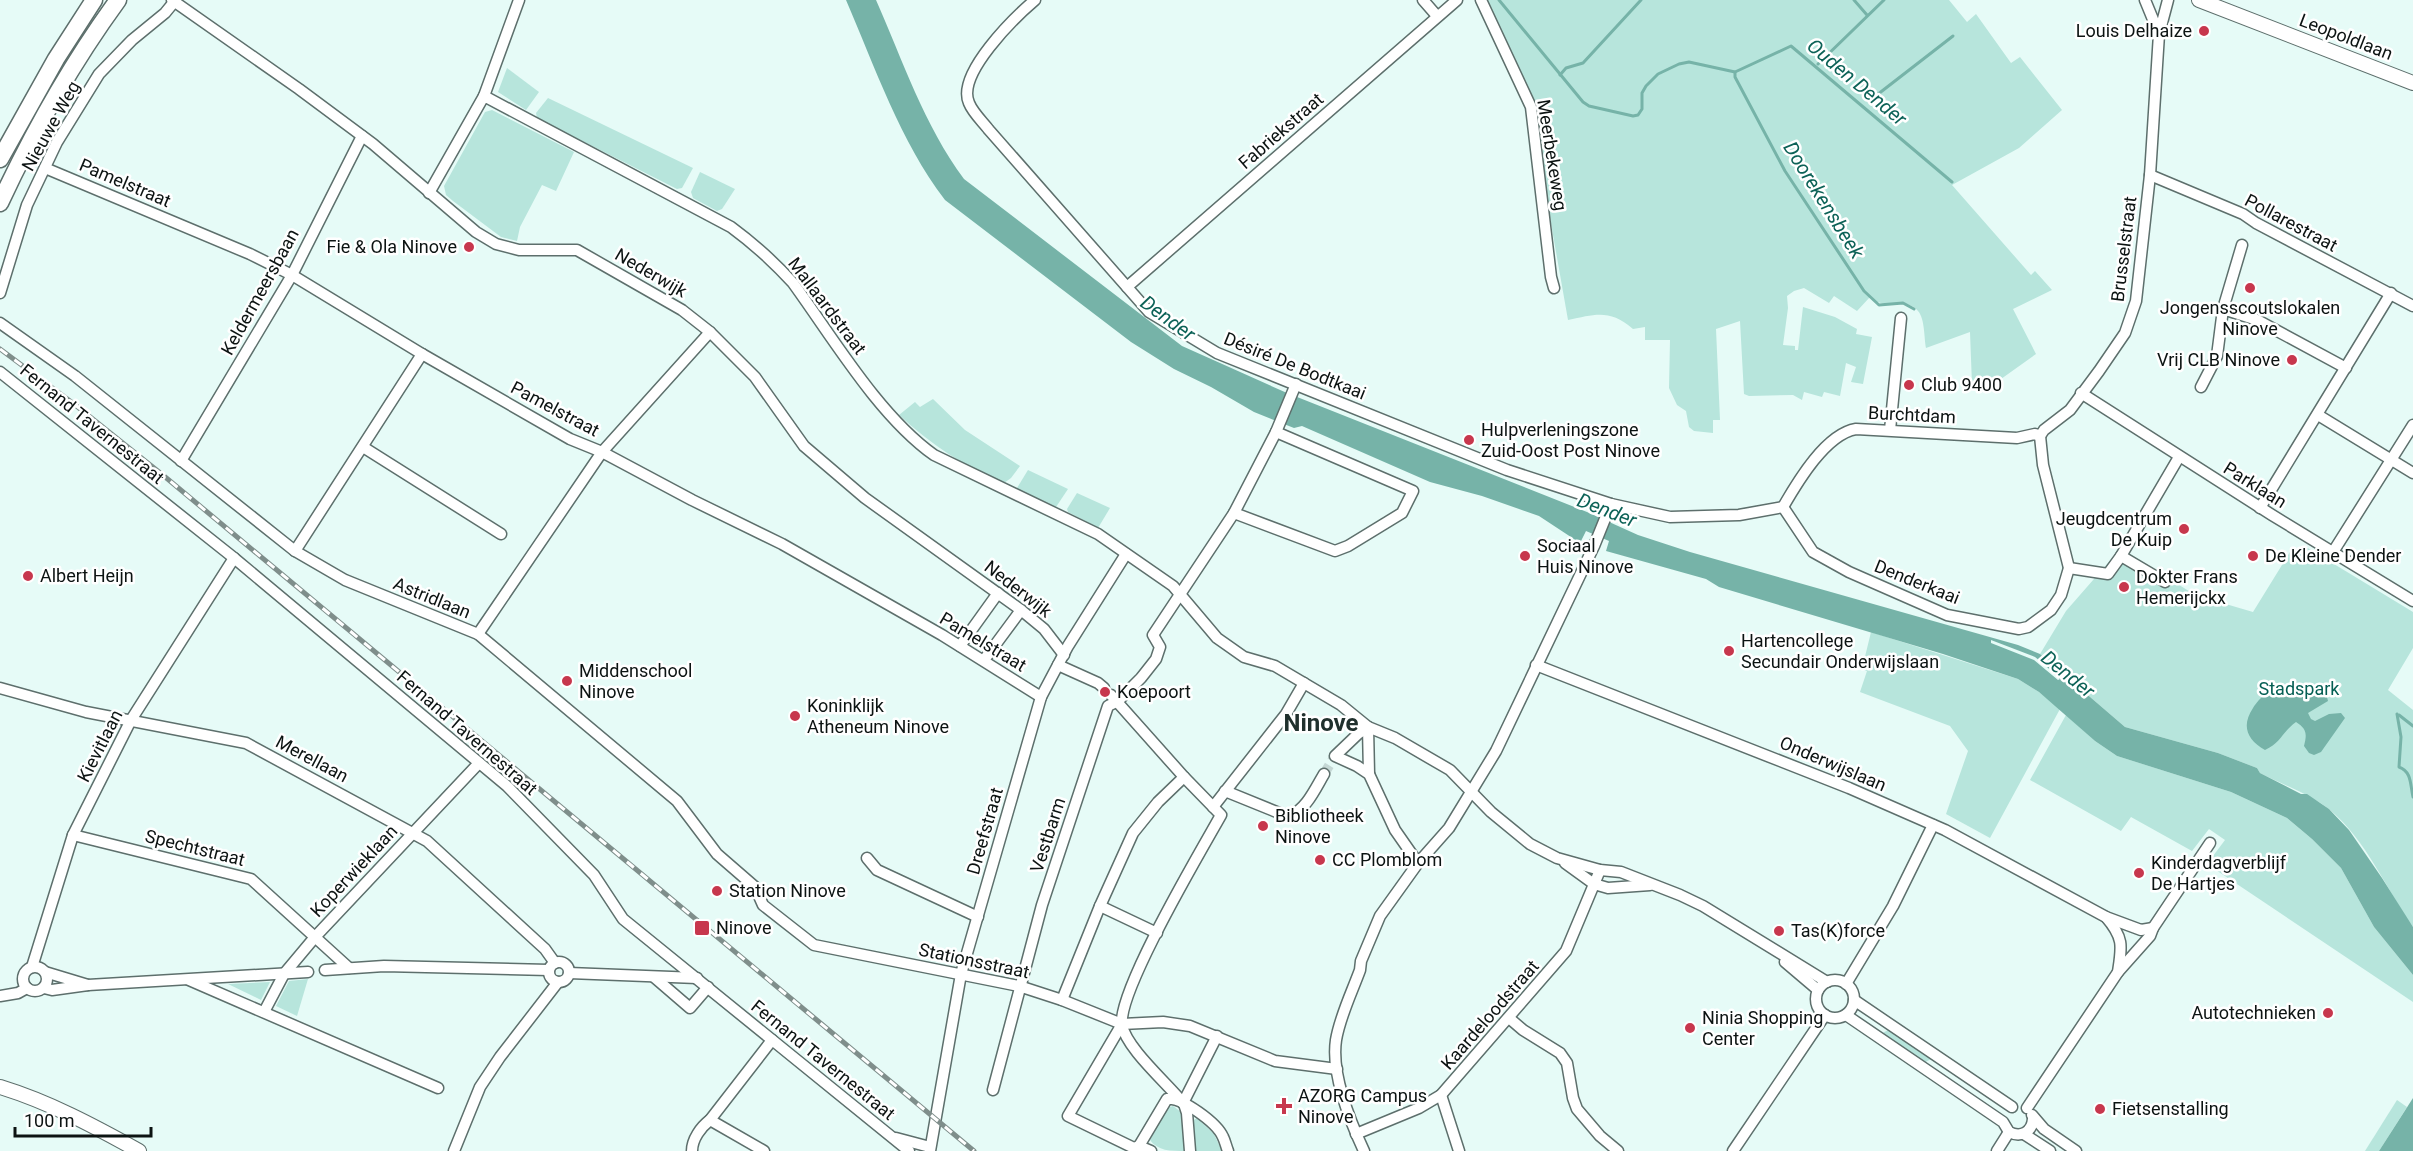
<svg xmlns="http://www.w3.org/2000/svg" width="2413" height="1151" font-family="Roboto,sans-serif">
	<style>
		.green { fill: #b7e5dc }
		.water { fill: #76b3a8 }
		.pier { fill: #e6fbf7 }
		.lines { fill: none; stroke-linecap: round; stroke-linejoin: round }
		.stream { stroke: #76b3a8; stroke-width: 3 }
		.minor-tunnel { stroke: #c5d8d5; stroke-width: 10; stroke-dasharray: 10 5; stroke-linecap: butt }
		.minor-casing { stroke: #5d6f6c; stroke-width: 13 }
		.major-casing { stroke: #5d6f6c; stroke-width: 16 }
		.highway-casing { stroke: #5d6f6c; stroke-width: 19 }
		.minor { stroke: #fff; stroke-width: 10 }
		.major { stroke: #fff; stroke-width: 14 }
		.highway { stroke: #fff; stroke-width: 16 }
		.rail-casing { stroke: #7f8e8b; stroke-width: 5 }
		.rail { stroke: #fff; stroke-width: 3; stroke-dasharray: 9; stroke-linecap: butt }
		.poi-dot { fill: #c7374d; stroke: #fff; stroke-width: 2 }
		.labels { text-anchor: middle; stroke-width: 5; stroke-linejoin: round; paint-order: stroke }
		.poi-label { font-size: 18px; fill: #0c1312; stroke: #fff; text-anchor: start }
		.street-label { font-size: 18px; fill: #0c1312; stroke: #fff }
		.park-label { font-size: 18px; fill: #045e53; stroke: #fff }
		.water-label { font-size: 20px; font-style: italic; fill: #0c6257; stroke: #fff }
		.district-label { font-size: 24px; font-weight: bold; fill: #20302d; stroke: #fff }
	</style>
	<rect width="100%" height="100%" fill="#e6fbf7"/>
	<g class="green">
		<path d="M1487 0H1949L1967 22 1976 14 2011 63 2020 57 2062 110 2019 148 1952 185 2031 275 2035 271 2052 290 2013 309 2036 354 1994 384 1972 385 1970 332 1926 348C1924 338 1925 319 1918 311 1907 296 1885 312 1870 297L1857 311 1834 296 1829 303 1804 288 1794 291 1787 296 1788 308 1783 345 1795 346V350H1798L1803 307 1835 317 1857 329 1856 334 1872 337 1863 384 1851 382 1856 367 1846 363 1840 396 1824 392 1822 397 1804 392 1802 400 1793 395 1749 396 1744 394 1740 321 1716 329 1720 420H1713V433L1694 431 1689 427 1686 411 1677 405 1669 388 1670 340H1645V327L1633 329C1610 309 1596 314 1568 320L1546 195 1540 112Z"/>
		<polygon points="507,68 539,92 526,110 498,92"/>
		<polygon points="548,98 693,168 682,188 677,189 537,118 536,113"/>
		<polygon points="492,110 574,152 556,191 542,185 520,227 517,241 501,237 453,201 446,195 444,186 485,112"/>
		<polygon points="700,172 735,189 722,209 717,211 693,198 691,192"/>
		<path d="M933 399 965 430 1020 466 1011 478 1004 483C965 467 930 444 899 415L915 402 920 407Z"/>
		<polygon points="1028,470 1068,489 1056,507 1018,490 1017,488"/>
		<polygon points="1077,493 1110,508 1098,528 1068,512 1067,509"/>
		<path d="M2306 547 2413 612V648L2388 690 2413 710V927C2386 889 2367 841 2330 810 2312 795 2281 784 2260 773L2257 768 2218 753 2125 727 2040 654 2066 611 2121 548 2195 595 2253 612 2290 552Z"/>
		<polygon points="1871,632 2018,679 2039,692 2060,709 1990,838 1946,814 1968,751 1950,726 1860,692 1867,671 1862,669"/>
		<polygon points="2066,715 2095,741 2117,756 2231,792 2287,818 2312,839 2341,868 2374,927 2413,975 2413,1002 2207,864 2225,840 2209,829 2192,851 2131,817 2121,831 2030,780"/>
		<polygon points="308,979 297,1016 276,1006 289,981"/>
		<polygon points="270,982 261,1000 228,984"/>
		<polygon points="1888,1030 1931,1059 1924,1063 1881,1034"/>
		<polygon points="2397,1100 2407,1107 2379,1151 2365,1151"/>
		<path d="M1173 1106 1181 1112 1185 1151C1170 1151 1158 1151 1150 1140L1167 1108Z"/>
		<polygon points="1197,1118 1214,1134 1222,1151 1195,1151 1192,1121"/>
	</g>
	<g class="water">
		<path d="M846 0H876C903 61 924 125 964 179L1182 346 1287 393 1587 512 1638 535 1690 552 2018 645 2040 654 2125 727 2218 753 2257 768 2260 773 2301 794H2307L2329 809 2349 830 2382 878 2413 927V975L2374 927 2341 868 2312 839 2287 818 2231 792 2117 756 2095 741 2039 692 2018 679 1943 654 1719 587 1706 579 1606 551 1609 541 1586 531 1580 543 1539 516 1482 496 1430 482 1302 426 1294 428 1254 412 1211 387 1174 369 1131 342 945 200C900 141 875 67 846 0Z"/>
		<path d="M2308 684C2319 686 2326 689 2328 701L2308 713 2311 719 2315 721 2329 714 2341 713 2345 718 2321 752 2314 755 2309 753 2304 746C2307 734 2307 729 2296 722 2282 732 2281 743 2265 750 2247 740 2241 726 2253 708 2256 703 2261 697 2266 694 2278 686 2295 685 2308 684Z"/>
		<polygon points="2413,1098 2413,1151 2379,1151"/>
	</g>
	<polygon class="pier" points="1991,640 2035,657 2045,665 2050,660 2052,661 2047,667 2060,679 2058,680 2034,660 1991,643"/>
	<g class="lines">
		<g class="stream">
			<polyline points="1499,0 1583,102 1589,106 1633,116 1638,115 1642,109 1642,93 1646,86 1658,74 1679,64 1689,62 1735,72 1791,46 1952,182"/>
			<polyline points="1854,0 1867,15"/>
			<polyline points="1818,64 1884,0"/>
			<polyline points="1735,72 1735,77 1785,171 1864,291 1879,305 1903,303 1914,309"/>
			<polyline points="1560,75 1566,68 1583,63 1641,0"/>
			<polyline points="1873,98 1953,36"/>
			<path d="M2397 714 2401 737 2399 767C2412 772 2410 784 2413 797"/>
			<polyline points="2399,715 2413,726"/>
		</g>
		<polyline class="minor-tunnel" points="1324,774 1335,756"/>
		<g class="minor-casing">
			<g id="minor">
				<polyline points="172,0 299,89 373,144 476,232 496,244 519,250 577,250 682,310 710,332 755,377 804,446 865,498 1021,610 1044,629 1064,655"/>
				<path d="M1035 0C1015 17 956 74 969 103 973 113 983 122 989 130L1149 312 1217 353 1507 470 1611 504 1670 517 1739 515 1783 507C1798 481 1826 434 1856 429L2017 438 2035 434 2040 436"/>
				<polyline points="1423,0 1437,16"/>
				<polyline points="1481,0 1531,107 1551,277 1554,288"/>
				<polyline points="2145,0 2159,34"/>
				<polyline points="484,96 519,0"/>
				<polyline points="45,168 250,254 292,275 422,354 570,439 602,452 692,500 782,544 942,635 1041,697"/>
				<polyline points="2150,175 2243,214 2256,223 2413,306"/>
				<path d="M429 193 484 96 731 227C754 244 774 262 793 283 833 338 879 416 934 455L1098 534 1173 586 1217 638 1227 645 1244 657 1275 666 1341 705 1368 727 1395 738 1450 770 1491 812 1530 844 1557 858 1600 870 1621 872 1680 895 1703 906 1827 982"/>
				<polyline points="1127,287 1457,0"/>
				<polyline points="0,293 27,205 57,142 99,74 132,40 165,13 174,2"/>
				<polyline points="2223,309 2242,245"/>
				<polyline points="0,323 75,376 295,551 345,580 478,634 677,801 717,854 755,887 763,905 814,945 1019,986 1062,1000 1122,1024 1163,1022 1190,1026 1275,1061 1337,1069"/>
				<polyline points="0,372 234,558 507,786 594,875 623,919 909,1151"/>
				<polyline points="2201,387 2217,356 2223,309 2257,320 2346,368"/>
				<polyline points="2081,393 2272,515 2413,601"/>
				<polyline points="2318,415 2413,473"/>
				<polyline points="1890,430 1901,318"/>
				<polyline points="2040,436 2044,430 2070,410 2099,371 2125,333 2136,301 2150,175 2159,34 2168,0"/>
				<polyline points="363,447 501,534"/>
				<polyline points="181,461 292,275 362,136"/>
				<polyline points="1783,507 1813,552 1849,572 1947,615 2019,629 2028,627 2051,610 2061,595 2069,568 2043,465 2040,436"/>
				<polyline points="2260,508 2391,293"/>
				<polyline points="1234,513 1335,551 1348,546 1402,513 1413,491 1276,432"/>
				<polyline points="295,551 422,354"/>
				<polyline points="2333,552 2413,425"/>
				<polyline points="2121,556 2165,582"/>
				<polyline points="2069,568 2108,574 2121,556 2179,457"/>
				<polyline points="478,634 602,452 710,332"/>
				<polyline points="960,646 998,593"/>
				<polyline points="984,660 1021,610"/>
				<polyline points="1058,665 1098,683 1104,688"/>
				<polyline points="1536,665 1849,788 1945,830 2106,917 2141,930 2153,928"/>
				<polyline points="0,688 86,712 246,743 427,841 545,949 555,963"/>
				<path d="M1111 695 1184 777 1221 815C1202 849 1117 992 1122 1025 1126 1048 1168 1084 1183 1103"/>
				<polyline points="1368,727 1358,734 1335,756 1357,766 1369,774 1395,830 1418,863"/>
				<polyline points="1368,727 1369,774"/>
				<path d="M1225 791 1289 817C1307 808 1314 791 1324 774"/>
				<polyline points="1213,807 1286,714 1304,683"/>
				<polyline points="73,835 251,879 349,968"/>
				<polyline points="867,858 877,870 978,917"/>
				<polyline points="1565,863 1594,884 1608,888 1650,885"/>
				<polyline points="1100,906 1157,933"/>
				<polyline points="1785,962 1818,990"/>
				<circle cx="559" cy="972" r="10"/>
				<circle cx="35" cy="979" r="12"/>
				<polyline points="32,967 73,835 131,720 234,558"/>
				<polyline points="325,970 384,966 549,970"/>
				<polyline points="45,972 88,985"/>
				<polyline points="2118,972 2150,936 2153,928 2210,843"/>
				<polyline points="569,973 697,978"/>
				<polyline points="654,977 690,1008 708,987"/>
				<polyline points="189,980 438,1088"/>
				<circle cx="1835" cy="999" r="19"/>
				<polyline points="1846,984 1893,906 1933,825"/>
				<polyline points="44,988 52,990 88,985 308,972"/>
				<polyline points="0,996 18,993 27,988"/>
				<polyline points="1062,1000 1100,906 1133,833 1158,802 1184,777"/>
				<polyline points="1854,1000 2012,1107"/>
				<polyline points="264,1012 284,974 315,937 479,763"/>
				<path d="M1846 1015 2003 1122 2009 1132C2021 1138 2032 1132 2033 1119"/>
				<polyline points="1509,1018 1523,1030 1560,1053 1567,1063 1573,1098 1577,1109 1600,1136 1618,1151"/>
				<polyline points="1122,1024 1068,1116 1134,1148 1139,1146 1151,1151"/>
				<polyline points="993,1090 1042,905 1108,706 1118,701 1141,678 1156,659 1160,647 1153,635 1234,513 1276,432 1296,384"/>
				<polyline points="1441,1095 1459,1151"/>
				<polyline points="1183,1103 1217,1036"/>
				<polyline points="1184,1104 1187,1113 1190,1151"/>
				<path d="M2027 1108 2118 972C2122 946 2124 938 2106 917"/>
				<polyline points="2032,1115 2044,1129 2076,1151"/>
				<polyline points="710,1120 764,1151"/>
				<polyline points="1356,1134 1419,1108 1441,1095 1566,951 1600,870"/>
				<polyline points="2024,1134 2050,1151"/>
				<polyline points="896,1138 930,1147"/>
				<path d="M1139 1146 1167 1099C1182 1097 1217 1123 1223 1137 1225 1141 1226 1146 1228 1151"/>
				<polyline points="454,1151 480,1087 500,1057 558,982"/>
				<path d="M692 1151C692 1139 701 1127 710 1120L772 1040"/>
				<polyline points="930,1151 961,974 1041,697 1068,646 1126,554"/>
				<path d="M1364 1151C1350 1121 1331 1073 1336 1040 1340 1016 1352 992 1360 970L1361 961 1380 916 1418 863 1449 828 1496 751 1594 546 1611 504"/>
				<polyline points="1733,1151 1825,1015"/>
				<polyline points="1997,1151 2009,1132"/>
			</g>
		</g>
		<g class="major-casing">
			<g id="major">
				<polyline points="2199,0 2413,83"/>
				<path d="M0 1087C49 1102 94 1126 139 1151"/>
			</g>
		</g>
		<g class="highway-casing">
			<g id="highway">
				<polyline points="0,159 56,59 94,0"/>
				<path d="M0 203C33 132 72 63 118 0"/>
			</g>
		</g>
		<use href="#minor" class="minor"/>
		<use href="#major" class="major"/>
		<use href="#highway" class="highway"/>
		<g class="rail-casing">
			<polyline id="rail" points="0,349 74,404 164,476 974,1151"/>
		</g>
		<use href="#rail" class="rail"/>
	</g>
	<g class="poi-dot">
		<circle cx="2204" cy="31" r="6"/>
		<circle cx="469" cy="247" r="6"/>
		<circle cx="2250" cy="288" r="6"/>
		<circle cx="2292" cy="360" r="6"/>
		<circle cx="1909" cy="385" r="6"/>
		<circle cx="1469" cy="440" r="6"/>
		<circle cx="2184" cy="529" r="6"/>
		<circle cx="1525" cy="556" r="6"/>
		<circle cx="2253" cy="556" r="6"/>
		<circle cx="28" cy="576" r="6"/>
		<circle cx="2124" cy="587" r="6"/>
		<circle cx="1729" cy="651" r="6"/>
		<circle cx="567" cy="681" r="6"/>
		<circle cx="1105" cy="692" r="6"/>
		<circle cx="795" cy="716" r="6"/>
		<circle cx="1263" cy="826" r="6"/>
		<circle cx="1320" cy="860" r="6"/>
		<circle cx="2139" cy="873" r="6"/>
		<circle cx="717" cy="891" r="6"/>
		<rect x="694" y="920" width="16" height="16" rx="3"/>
		<circle cx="1779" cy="931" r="6"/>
		<circle cx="2328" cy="1013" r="6"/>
		<circle cx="1690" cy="1028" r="6"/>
		<path d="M1281 1097h6v6h6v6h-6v6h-6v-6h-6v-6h6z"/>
		<circle cx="2100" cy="1109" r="6"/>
	</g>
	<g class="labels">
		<g class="poi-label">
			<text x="2192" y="37" text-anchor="end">Louis Delhaize</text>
			<text x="457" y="253" text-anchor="end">Fie &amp; Ola Ninove</text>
			<text x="2250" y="314" text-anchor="middle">Jongensscoutslokalen<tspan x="2250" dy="21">Ninove</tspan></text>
			<text x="2280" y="366" text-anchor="end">Vrij CLB Ninove</text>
			<text x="1921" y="391">Club 9400</text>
			<text x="1481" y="436">Hulpverleningszone<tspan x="1481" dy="21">Zuid-Oost Post Ninove</tspan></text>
			<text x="2172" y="525" text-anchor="end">Jeugdcentrum<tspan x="2172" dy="21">De Kuip</tspan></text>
			<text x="1537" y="552">Sociaal<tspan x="1537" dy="21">Huis Ninove</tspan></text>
			<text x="2265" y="562">De Kleine Dender</text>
			<text x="40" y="582">Albert Heijn</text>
			<text x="2136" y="583">Dokter Frans<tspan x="2136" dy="21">Hemerijckx</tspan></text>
			<text x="1741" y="647">Hartencollege<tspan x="1741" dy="21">Secundair Onderwijslaan</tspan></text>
			<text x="579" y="677">Middenschool<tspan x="579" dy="21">Ninove</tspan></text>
			<text x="1117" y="698">Koepoort</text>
			<text x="807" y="712">Koninklijk<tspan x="807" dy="21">Atheneum Ninove</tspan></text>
			<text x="1275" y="822">Bibliotheek<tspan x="1275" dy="21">Ninove</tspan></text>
			<text x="1332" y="866">CC Plomblom</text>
			<text x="2151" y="869">Kinderdagverblijf<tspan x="2151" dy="21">De Hartjes</tspan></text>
			<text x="729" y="897">Station Ninove</text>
			<text x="716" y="934">Ninove</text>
			<text x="1791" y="937">Tas(K)force</text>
			<text x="2316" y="1019" text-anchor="end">Autotechnieken</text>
			<text x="1702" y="1024">Ninia Shopping<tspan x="1702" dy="21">Center</tspan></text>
			<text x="1298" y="1102">AZORG Campus<tspan x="1298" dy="21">Ninove</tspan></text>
			<text x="2112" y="1115">Fietsenstalling</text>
		</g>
		<g class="street-label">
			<text transform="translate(2346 37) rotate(21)" y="6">Leopoldlaan</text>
			<text transform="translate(51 126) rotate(-61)" y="6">Nieuwe Weg</text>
			<text transform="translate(1281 131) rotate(-41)" y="6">Fabriekstraat</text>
			<text transform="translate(1552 155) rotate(81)" y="6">Meerbekeweg</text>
			<text transform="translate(125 183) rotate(23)" y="6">Pamelstraat</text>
			<text transform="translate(2291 223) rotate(28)" y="6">Pollarestraat</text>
			<text transform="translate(2124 249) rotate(-83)" y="6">Brusselstraat</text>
			<text transform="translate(651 273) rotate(30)" y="6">Nederwijk</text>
			<text transform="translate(260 292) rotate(-61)" y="6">Keldermeersbaan</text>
			<text transform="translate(827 306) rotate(53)" y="6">Mallaardstraat</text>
			<text transform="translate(1295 366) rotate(22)" y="6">Désiré De Bodtkaai</text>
			<text transform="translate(555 409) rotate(28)" y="6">Pamelstraat</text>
			<text transform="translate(1912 415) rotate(3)" y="6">Burchtdam</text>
			<text transform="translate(92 424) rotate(39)" y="6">Fernand Tavernestraat</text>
			<text transform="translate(2255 485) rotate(32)" y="6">Parklaan</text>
			<text transform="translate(1917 582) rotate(22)" y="6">Denderkaai</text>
			<text transform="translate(1018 589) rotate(38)" y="6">Nederwijk</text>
			<text transform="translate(432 598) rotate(22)" y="6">Astridlaan</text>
			<text transform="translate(983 642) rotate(31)" y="6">Pamelstraat</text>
			<text transform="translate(467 733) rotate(41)" y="6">Fernand Tavernestraat</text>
			<text transform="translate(100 746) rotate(-63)" y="6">Kievitlaan</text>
			<text transform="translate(312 759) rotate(28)" y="6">Merellaan</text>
			<text transform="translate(1833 764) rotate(23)" y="6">Onderwijslaan</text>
			<text transform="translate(985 831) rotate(-74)" y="6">Dreefstraat</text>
			<text transform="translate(1048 835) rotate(-72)" y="6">Vestbarm</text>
			<text transform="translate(195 848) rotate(14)" y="6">Spechtstraat</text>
			<text transform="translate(354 871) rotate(-47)" y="6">Koperwieklaan</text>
			<text transform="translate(974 961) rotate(12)" y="6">Stationsstraat</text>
			<text transform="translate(1490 1015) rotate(-49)" y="6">Kaardeloodstraat</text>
			<text transform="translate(823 1060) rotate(39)" y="6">Fernand Tavernestraat</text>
		</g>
		<g class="park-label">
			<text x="2299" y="695">Stadspark</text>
		</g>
		<g class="water-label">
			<text transform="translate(1857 82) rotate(40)" y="7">Ouden Dender</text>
			<text transform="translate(1824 200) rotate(58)" y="7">Doorekensbeek</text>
			<text transform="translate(1168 318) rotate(36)" y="7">Dender</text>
			<text transform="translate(1607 510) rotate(21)" y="7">Dender</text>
			<text transform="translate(2068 674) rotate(39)" y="7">Dender</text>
		</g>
		<g class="district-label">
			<text x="1321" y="731">Ninove</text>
		</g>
	</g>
	<path d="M15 1127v9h136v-9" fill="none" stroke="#0c1312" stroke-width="3"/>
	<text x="24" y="1127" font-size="18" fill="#0c1312" stroke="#ffffff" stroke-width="4.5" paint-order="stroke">100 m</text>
</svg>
